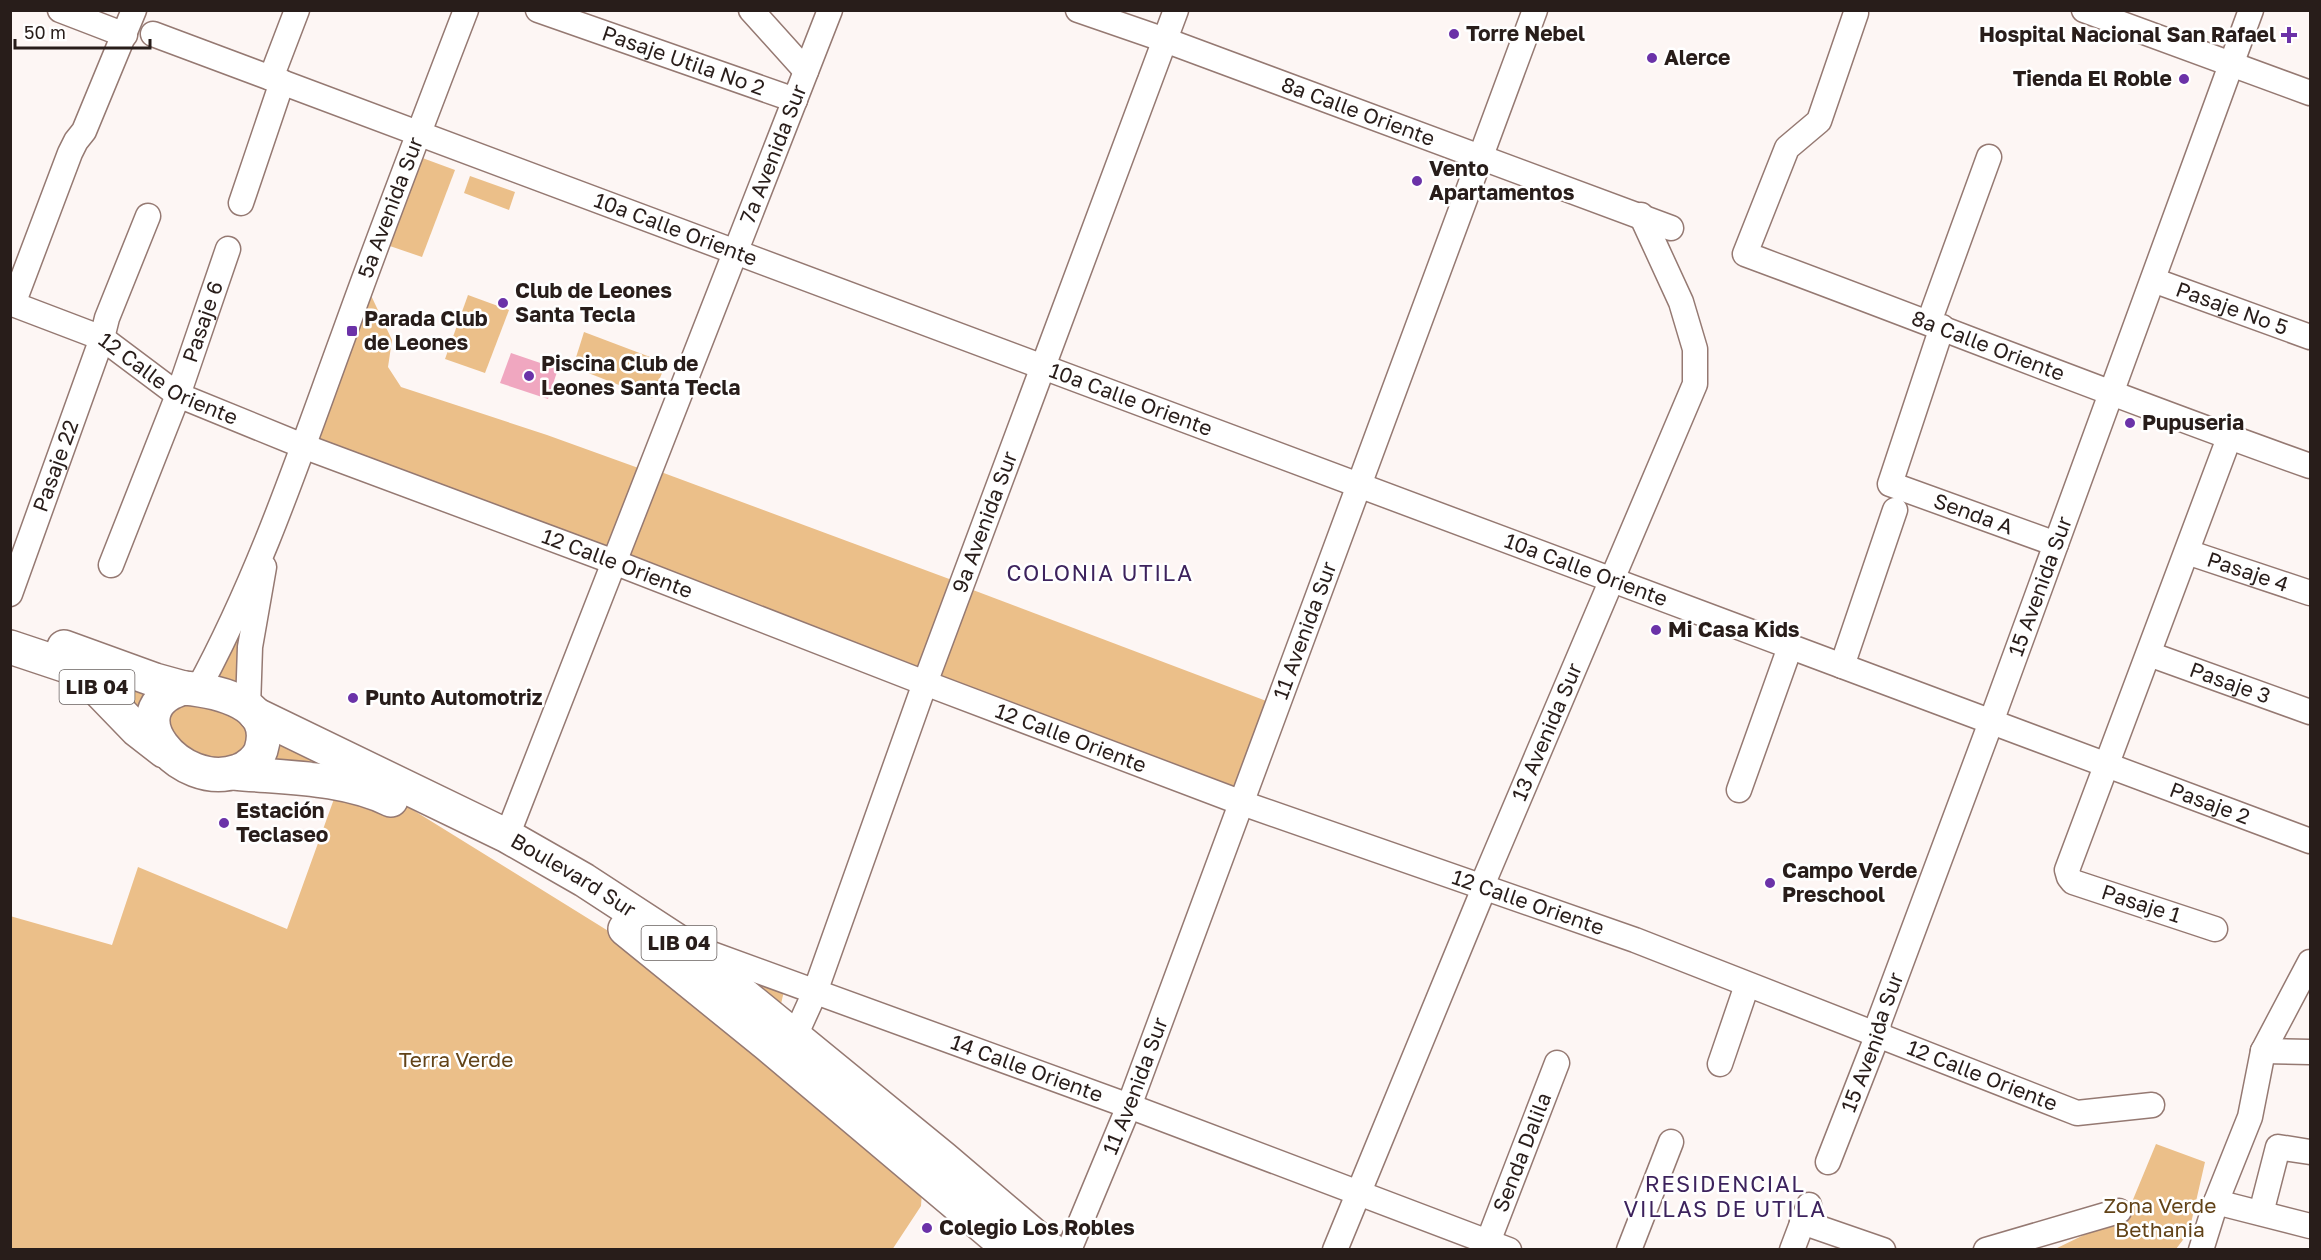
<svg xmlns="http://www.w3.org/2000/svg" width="2321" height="1260" font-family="'Golos Text',sans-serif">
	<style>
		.green { fill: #ebbf89 }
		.water { fill: #f0a7c0 }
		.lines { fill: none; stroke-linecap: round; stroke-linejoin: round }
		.minor-casing { stroke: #957972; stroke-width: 27 }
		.highway-casing { stroke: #957972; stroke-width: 36 }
		.minor { stroke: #fff; stroke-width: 24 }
		.highway { stroke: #fff; stroke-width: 33 }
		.poi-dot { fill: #6b32a8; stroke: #fff; stroke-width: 2 }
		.labels { text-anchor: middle; stroke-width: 5; stroke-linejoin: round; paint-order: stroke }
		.shield { fill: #fff; stroke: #68615f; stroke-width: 1.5 }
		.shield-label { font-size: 20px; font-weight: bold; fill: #281d1a }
		.poi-label { font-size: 21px; font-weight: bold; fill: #281d1a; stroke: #fff; text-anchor: start }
		.street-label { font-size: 21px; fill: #281d1a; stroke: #fff }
		.park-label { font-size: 21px; fill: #624318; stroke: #fff }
		.neighbourhood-label { font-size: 22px; letter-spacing: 1.5px; fill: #3d235d; stroke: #fff }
	</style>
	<rect width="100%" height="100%" fill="#fdf6f4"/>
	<g class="green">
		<polygon points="417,156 455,170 422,257 384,244"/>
		<polygon points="470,176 515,192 509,210 464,193"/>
		<polygon points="368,289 392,340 388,367 401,387 547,435 644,470 613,553 312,443"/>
		<polygon points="468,295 509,310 485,373 445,359"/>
		<polygon points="584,332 666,363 652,398 573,367"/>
		<polygon points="661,472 952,580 918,671 626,558"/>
		<polygon points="973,590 1269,702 1235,790 939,676"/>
		<polygon points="252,601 238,682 219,676 218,674"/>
		<polygon points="91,663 155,689 142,715"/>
		<polygon points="192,700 223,706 251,730 247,751 222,761 189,751 174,738 168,722 170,712"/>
		<polygon points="285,740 371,784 618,937 922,1191 921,1206 892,1250 11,1249 10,916 112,945 138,867 287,929 343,774 272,766 278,744"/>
		<polygon points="737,969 784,991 778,1017"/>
		<polygon points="2156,1144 2205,1162 2189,1232 2176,1249 2053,1250 2127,1214"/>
	</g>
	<polygon class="water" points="511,353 558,369 548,399 500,383"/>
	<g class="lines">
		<g class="minor-casing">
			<g id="minor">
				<polyline points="60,10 125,35"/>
				<path id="s1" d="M538 10 795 100"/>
				<polyline points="751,10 806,71"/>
				<path id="s2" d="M1078 10 1165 40 1671 228"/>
				<polyline points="2084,10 2310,93"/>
				<path id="s3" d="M1856 13 1819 121 1787 148 1745 254C1934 324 2121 399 2310 466"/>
				<path id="s4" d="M153 34 2310 841"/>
				<polyline points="271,78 297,10"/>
				<polyline points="241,203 282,82"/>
				<path id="s5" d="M2153 280 2310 337"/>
				<path id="s6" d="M10 303 102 338 178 395 303 446 614 562 925 683 1242 803 1635 940 2077 1113 2152 1105"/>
				<polyline points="13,304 70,153 76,141 84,131 134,10"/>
				<polyline points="1929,322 1989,157"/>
				<path id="s7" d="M1942 327 1890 484 2056 544"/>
				<path id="s8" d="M2187 552 2310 593"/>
				<path id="s9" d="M111 565 178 395 228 249"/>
				<path id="s10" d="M10 594 102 338 107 318 148 216"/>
				<path id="s11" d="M2149 654 2310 712"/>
				<polyline points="1842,666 1895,510"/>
				<path id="s12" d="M198 689C259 577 299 457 343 337 382 228 424 119 466 10"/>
				<polyline points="248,707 250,647 264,567"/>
				<polyline points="1739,790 1790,647"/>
				<path id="s13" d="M507 836 830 10"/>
				<polyline points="2215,929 2073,882 2069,877 2067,870 2229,438"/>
				<path id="s14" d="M698 949 1129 1106 1509 1250"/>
				<path id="s15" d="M795 1036 815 992 925 683 1176 10"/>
				<polyline points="2263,1051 2310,1052"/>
				<polyline points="1720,1064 1747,985"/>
				<path id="s16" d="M1828 1162 1871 1052 1878 1034 1879 1022 1991 722 2251 10"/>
				<polyline points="2216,1202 2310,1226"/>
				<polyline points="2261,1213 2278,1147 2310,1152"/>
				<polyline points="1802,1222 1883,1250"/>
				<path id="s17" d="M1488 1242 1557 1063"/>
				<path id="s18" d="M1069 1250 1129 1106 1535 10"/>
				<path id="s19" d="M1335 1250 1480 898 1486 876 1695 384V349L1681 302 1641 215"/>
				<polyline points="1629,1250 1671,1142"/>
				<polyline points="1792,1250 1809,1205"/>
				<polyline points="1986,1250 2119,1211"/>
				<polyline points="2201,1250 2216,1202 2250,1117 2263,1051 2310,962"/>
			</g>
		</g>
		<g class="highway-casing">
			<g id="highway">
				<polyline points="10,647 79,670 137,730 164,751"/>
				<polyline points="64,647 155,680 184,688"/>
				<path d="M184 688C217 691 276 703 261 750 258 759 247 768 238 771 180 792 112 709 184 688Z"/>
				<path id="s20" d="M255 714 507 836 584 880 679 942 943 1158 1051 1250"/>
				<path d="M234 773C286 778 343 777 391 800"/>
				<polyline points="625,929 768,1045 1011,1250"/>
			</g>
		</g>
		<use href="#minor" class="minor"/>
		<use href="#highway" class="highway"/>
	</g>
	<g class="poi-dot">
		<circle cx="1454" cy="34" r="6"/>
		<path d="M2286 26h6v6h6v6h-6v6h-6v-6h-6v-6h6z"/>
		<circle cx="1652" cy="58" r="6"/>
		<circle cx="2184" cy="79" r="6"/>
		<circle cx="1417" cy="181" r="6"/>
		<circle cx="503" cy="303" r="6"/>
		<rect x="346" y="325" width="12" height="12" rx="3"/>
		<circle cx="529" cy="376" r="6"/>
		<circle cx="2130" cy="423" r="6"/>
		<circle cx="1656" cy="630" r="6"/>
		<circle cx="353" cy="698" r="6"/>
		<circle cx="224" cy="823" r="6"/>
		<circle cx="1770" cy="883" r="6"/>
		<circle cx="927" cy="1228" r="6"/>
	</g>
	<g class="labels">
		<g class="shield">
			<rect x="59.5" y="670" width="75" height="34" rx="4.5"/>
			<rect x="641.5" y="926" width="75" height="34" rx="4.5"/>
		</g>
		<g class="shield-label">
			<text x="97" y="694">LIB 04</text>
			<text x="679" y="950">LIB 04</text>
		</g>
		<g class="poi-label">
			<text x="1466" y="41">Torre Nebel</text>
			<text x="2276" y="42" text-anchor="end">Hospital Nacional San Rafael</text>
			<text x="1664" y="65">Alerce</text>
			<text x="2172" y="86" text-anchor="end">Tienda El Roble</text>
			<text x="1429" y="176">Vento<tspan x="1429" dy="24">Apartamentos</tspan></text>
			<text x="515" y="298">Club de Leones<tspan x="515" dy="24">Santa Tecla</tspan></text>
			<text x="364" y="326">Parada Club<tspan x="364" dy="24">de Leones</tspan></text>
			<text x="541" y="371">Piscina Club de<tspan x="541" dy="24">Leones Santa Tecla</tspan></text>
			<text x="2142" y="430">Pupuseria</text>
			<text x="1668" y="637">Mi Casa Kids</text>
			<text x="365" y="705">Punto Automotriz</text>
			<text x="236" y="818">Estación<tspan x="236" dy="24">Teclaseo</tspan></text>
			<text x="1782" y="878">Campo Verde<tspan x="1782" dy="24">Preschool</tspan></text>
			<text x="939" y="1235">Colegio Los Robles</text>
		</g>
		<g class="street-label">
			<text dy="7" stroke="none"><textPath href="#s1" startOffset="154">Pasaje Utila No 2</textPath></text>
			<text dy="7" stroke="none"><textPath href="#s2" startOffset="298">8a Calle Oriente</textPath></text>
			<text dy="7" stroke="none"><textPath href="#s13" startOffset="732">7a Avenida Sur</textPath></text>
			<text dy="7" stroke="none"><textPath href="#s12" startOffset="519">5a Avenida Sur</textPath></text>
			<text dy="7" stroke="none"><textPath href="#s4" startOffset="558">10a Calle Oriente</textPath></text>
			<text dy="7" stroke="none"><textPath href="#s5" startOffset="84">Pasaje No 5</textPath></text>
			<text dy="7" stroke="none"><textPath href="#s9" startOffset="260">Pasaje 6</textPath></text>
			<text dy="7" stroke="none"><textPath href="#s3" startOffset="530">8a Calle Oriente</textPath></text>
			<text dy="7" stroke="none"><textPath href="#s6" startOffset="177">12 Calle Oriente</textPath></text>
			<text dy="7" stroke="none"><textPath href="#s4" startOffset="1044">10a Calle Oriente</textPath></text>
			<text dy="7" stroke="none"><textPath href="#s10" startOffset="136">Pasaje 22</textPath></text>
			<text dy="7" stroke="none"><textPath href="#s7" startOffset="254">Senda A</textPath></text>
			<text dy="7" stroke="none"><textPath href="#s15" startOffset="548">9a Avenida Sur</textPath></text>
			<text dy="7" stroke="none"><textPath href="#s6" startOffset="664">12 Calle Oriente</textPath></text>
			<text dy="7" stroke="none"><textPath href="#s4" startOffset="1530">10a Calle Oriente</textPath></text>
			<text dy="7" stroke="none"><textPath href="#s8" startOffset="64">Pasaje 4</textPath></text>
			<text dy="7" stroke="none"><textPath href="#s16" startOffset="614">15 Avenida Sur</textPath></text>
			<text dy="7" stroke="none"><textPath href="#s18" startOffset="663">11 Avenida Sur</textPath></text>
			<text dy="7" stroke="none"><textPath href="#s11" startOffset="86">Pasaje 3</textPath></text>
			<text dy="7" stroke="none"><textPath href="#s19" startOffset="560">13 Avenida Sur</textPath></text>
			<text dy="7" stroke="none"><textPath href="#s6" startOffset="1150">12 Calle Oriente</textPath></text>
			<text dy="7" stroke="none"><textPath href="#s4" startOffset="2196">Pasaje 2</textPath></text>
			<text dy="7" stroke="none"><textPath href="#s20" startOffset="357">Boulevard Sur</textPath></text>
			<text dy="7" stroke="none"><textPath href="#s6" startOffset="1636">12 Calle Oriente</textPath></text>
			<text transform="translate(2141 904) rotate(18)" y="7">Pasaje 1</text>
			<text dy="7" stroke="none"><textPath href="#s16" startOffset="128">15 Avenida Sur</textPath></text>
			<text dy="7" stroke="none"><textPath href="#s14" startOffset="350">14 Calle Oriente</textPath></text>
			<text dy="7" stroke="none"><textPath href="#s6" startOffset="2122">12 Calle Oriente</textPath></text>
			<text dy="7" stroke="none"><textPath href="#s18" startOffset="177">11 Avenida Sur</textPath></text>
			<text dy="7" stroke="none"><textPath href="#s17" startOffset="96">Senda Dalila</textPath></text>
		</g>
		<g class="park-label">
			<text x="456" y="1067">Terra Verde</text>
			<text x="2160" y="1213">Zona Verde<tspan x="2160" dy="24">Bethania</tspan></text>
		</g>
		<g class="neighbourhood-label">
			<text x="1100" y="581">COLONIA UTILA</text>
			<text x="1725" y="1192">RESIDENCIAL<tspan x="1725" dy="25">VILLAS DE UTILA</tspan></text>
		</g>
	</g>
	<rect width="2321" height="1260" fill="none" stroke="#281d1a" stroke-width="24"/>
	<path d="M15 39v9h135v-9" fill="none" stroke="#281d1a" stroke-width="3"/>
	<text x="24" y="39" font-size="18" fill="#281d1a" stroke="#ffffff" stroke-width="4.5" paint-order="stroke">50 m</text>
</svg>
